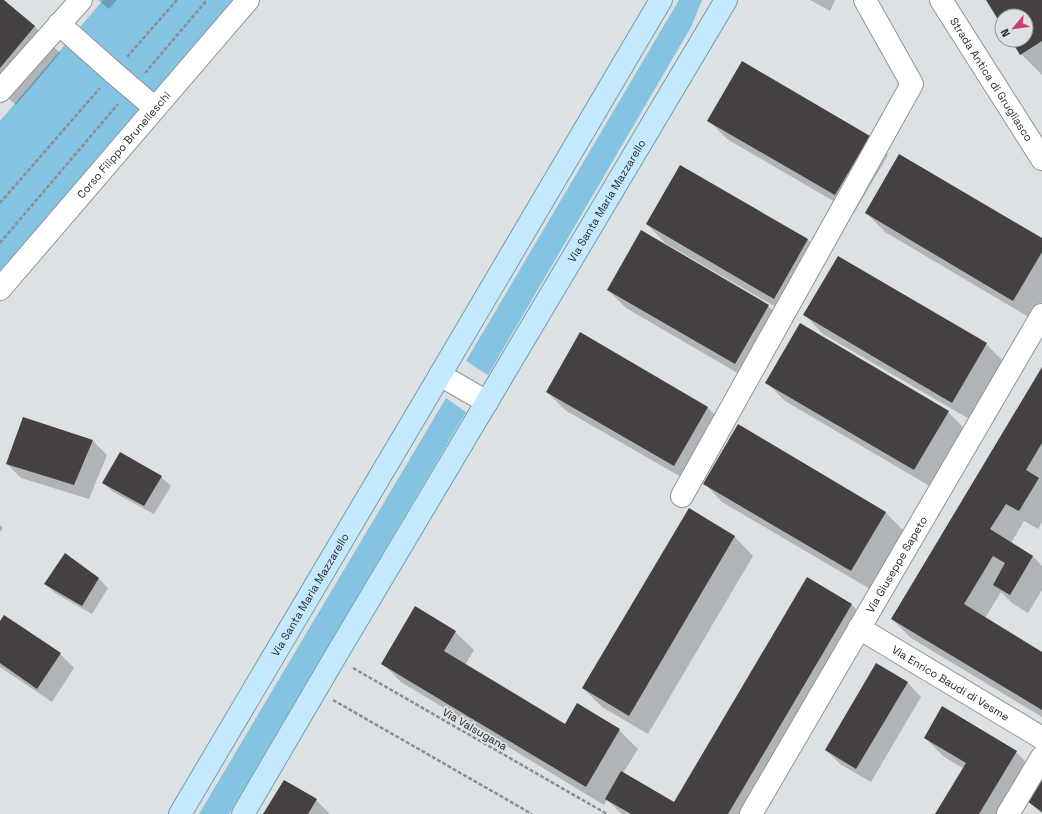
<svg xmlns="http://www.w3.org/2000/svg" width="1042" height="814" font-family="'Space Grotesk',sans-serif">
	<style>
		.green { fill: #85c3e3 }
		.shadow { fill: #0003 }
		.building { fill: #454041 }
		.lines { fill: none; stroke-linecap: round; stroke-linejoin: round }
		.minor-casing { stroke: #919598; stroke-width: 24 }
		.major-casing { stroke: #759db1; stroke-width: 24 }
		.path { stroke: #8b8f91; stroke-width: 2.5; stroke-dasharray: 4 2; stroke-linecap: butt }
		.minor { stroke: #fff; stroke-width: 22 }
		.major { stroke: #c5e9fc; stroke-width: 22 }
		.labels { text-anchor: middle; stroke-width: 4; stroke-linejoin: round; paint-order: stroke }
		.street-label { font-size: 11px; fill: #27292a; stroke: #dce1e4 }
	</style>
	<rect width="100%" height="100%" fill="#dce1e4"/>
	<g class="green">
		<polygon points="103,0 235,0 0,275 0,121"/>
		<polygon points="679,0 702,0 691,27 488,375 466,361"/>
		<polygon points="446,398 466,412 229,814 199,814"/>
	</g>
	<g class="shadow">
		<polygon points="0,0 3,0 35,27 60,53 16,105 0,91"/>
		<polygon points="98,0 117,0 109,9"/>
		<polygon points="810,0 835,0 830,11"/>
		<polygon points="987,0 1042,0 1042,75 1021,54 1012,40 1026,40 1026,16 1002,16 1002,24"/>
		<polygon points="709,121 869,137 888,155 854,213 727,139"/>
		<polygon points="681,166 808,240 826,258 793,317 665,243 647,224"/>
		<polygon points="866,213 1042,239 1042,302 1032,319 885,232"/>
		<polygon points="608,290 768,306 787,324 753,382 626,308"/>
		<polygon points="805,315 986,344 1005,363 971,420 823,334"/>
		<polygon points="1042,369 1042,522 1038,529 1024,521 1011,543 1033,556 1042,566 1042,590 1028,613 1012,603 1001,592 985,618 1042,653 1042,717 911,638 892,619"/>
		<polygon points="767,383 948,412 966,430 933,488 785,401"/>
		<polygon points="547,392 708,408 726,426 693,484 565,410"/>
		<polygon points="93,441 107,455 89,499 21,478 7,464"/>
		<polygon points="161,477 171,486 154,514 113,492 103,483"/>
		<polygon points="704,483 885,512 904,531 870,589 722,502"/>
		<polygon points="689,510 735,537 753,556 648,734 602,707 583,688"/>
		<polygon points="0,525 3,528 0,532"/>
		<polygon points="65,555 99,579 108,588 92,614 55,593 45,584"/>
		<polygon points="807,579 852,605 870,624 758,814 622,814 607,800 604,805 401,682 382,663 455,632 474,650 465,665 565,725 619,730 638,749 623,773 675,803"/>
		<polygon points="0,622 60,654 74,668 52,702 0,667"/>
		<polygon points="907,682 921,697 871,782 840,764 826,750"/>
		<polygon points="925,738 1016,752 1035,771 1009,814 937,814 964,769 943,756"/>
		<polygon points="1042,779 1042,814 1028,801"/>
		<polygon points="316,800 330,814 264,814"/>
	</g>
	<g class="building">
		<polygon points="0,0 4,0 35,26 0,68"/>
		<polygon points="986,0 1042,0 1042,41 1020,55 1011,40 1026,40 1026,16 1002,16 1002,26"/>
		<polygon points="742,61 870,136 835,195 707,121"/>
		<polygon points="899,154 1042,238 1042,252 1013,301 865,213"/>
		<polygon points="680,165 808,239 774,299 646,224"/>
		<polygon points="641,230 769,305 735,364 607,290"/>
		<polygon points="838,256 987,343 952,403 803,315"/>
		<polygon points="800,323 949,411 914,470 765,383"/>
		<polygon points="580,332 708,407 674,466 546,392"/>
		<polygon points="1042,367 1042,443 1026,470 1039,478 1019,511 1006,504 990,529 1033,556 1010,595 993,585 1005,563 993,556 964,604 1042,652 1042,710 891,619"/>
		<polygon points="23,417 93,440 74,485 6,464"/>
		<polygon points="738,424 886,512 851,571 703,484"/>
		<polygon points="120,452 162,476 144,506 102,483"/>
		<polygon points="689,508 735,536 629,716 582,688"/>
		<polygon points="65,553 99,578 82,606 44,584"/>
		<polygon points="807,577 852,604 728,814 631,814 605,799 621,771 674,802"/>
		<polygon points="415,606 456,631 444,651 565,724 577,703 620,729 586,787 381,664"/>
		<polygon points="4,615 61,653 37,689 0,663 0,621"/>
		<polygon points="876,663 908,682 856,769 825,750"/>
		<polygon points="942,706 1017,751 979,814 935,814 966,763 924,738"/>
		<polygon points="1042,777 1042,812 1027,801"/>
		<polygon points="284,780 317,799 308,814 263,814"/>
	</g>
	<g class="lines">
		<g class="minor-casing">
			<g id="minor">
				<path id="s1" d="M941 0 1042 159"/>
				<polyline points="59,24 114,73 155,108"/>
				<polyline points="0,91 81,0"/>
				<path id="s2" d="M0 289 248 0"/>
				<polyline points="440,375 487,402"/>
				<polyline points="682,496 912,84 865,0"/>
				<path id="s3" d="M859 628 1042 738"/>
				<path id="s4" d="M751 814 1042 315"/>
				<polyline points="1008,814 1042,757"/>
			</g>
		</g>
		<g class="major-casing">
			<g id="major">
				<path id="s5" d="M180 814 440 375 661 0"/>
				<path id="s6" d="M243 814 335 657 726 0"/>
			</g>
		</g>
		<g class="path">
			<polyline points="127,57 177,0"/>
			<polyline points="145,73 207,0"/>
			<polyline points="0,203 100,88"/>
			<polyline points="0,243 118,104"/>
			<polyline points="353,668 607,814"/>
			<polyline points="333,700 532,814"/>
		</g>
		<use href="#minor" class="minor"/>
		<use href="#major" class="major"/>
	</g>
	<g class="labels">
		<g class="street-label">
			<text dy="4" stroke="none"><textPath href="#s1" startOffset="94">Strada Antica di Grugliasco</textPath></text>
			<text dy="4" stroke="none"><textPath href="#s2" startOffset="190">Corso Filippo Brunelleschi</textPath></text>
			<text dy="4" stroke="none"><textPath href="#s6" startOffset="713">Via Santa Maria Mazzarello</textPath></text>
			<text dy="4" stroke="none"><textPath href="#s4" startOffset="289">Via Giuseppe Sapeto</textPath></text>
			<text dy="4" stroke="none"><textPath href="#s5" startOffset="255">Via Santa Maria Mazzarello</textPath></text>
			<text dy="4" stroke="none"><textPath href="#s3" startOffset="107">Via Enrico Baudi di Vesme</textPath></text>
			<text transform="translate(475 729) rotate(30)" y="4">Via Valsugana</text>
		</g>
	</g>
	<g transform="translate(1014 28) rotate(241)"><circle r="19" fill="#dce1e4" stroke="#94979a"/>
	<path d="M0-3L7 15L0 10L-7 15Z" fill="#ca3e73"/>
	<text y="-6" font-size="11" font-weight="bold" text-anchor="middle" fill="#27292a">N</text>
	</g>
</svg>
